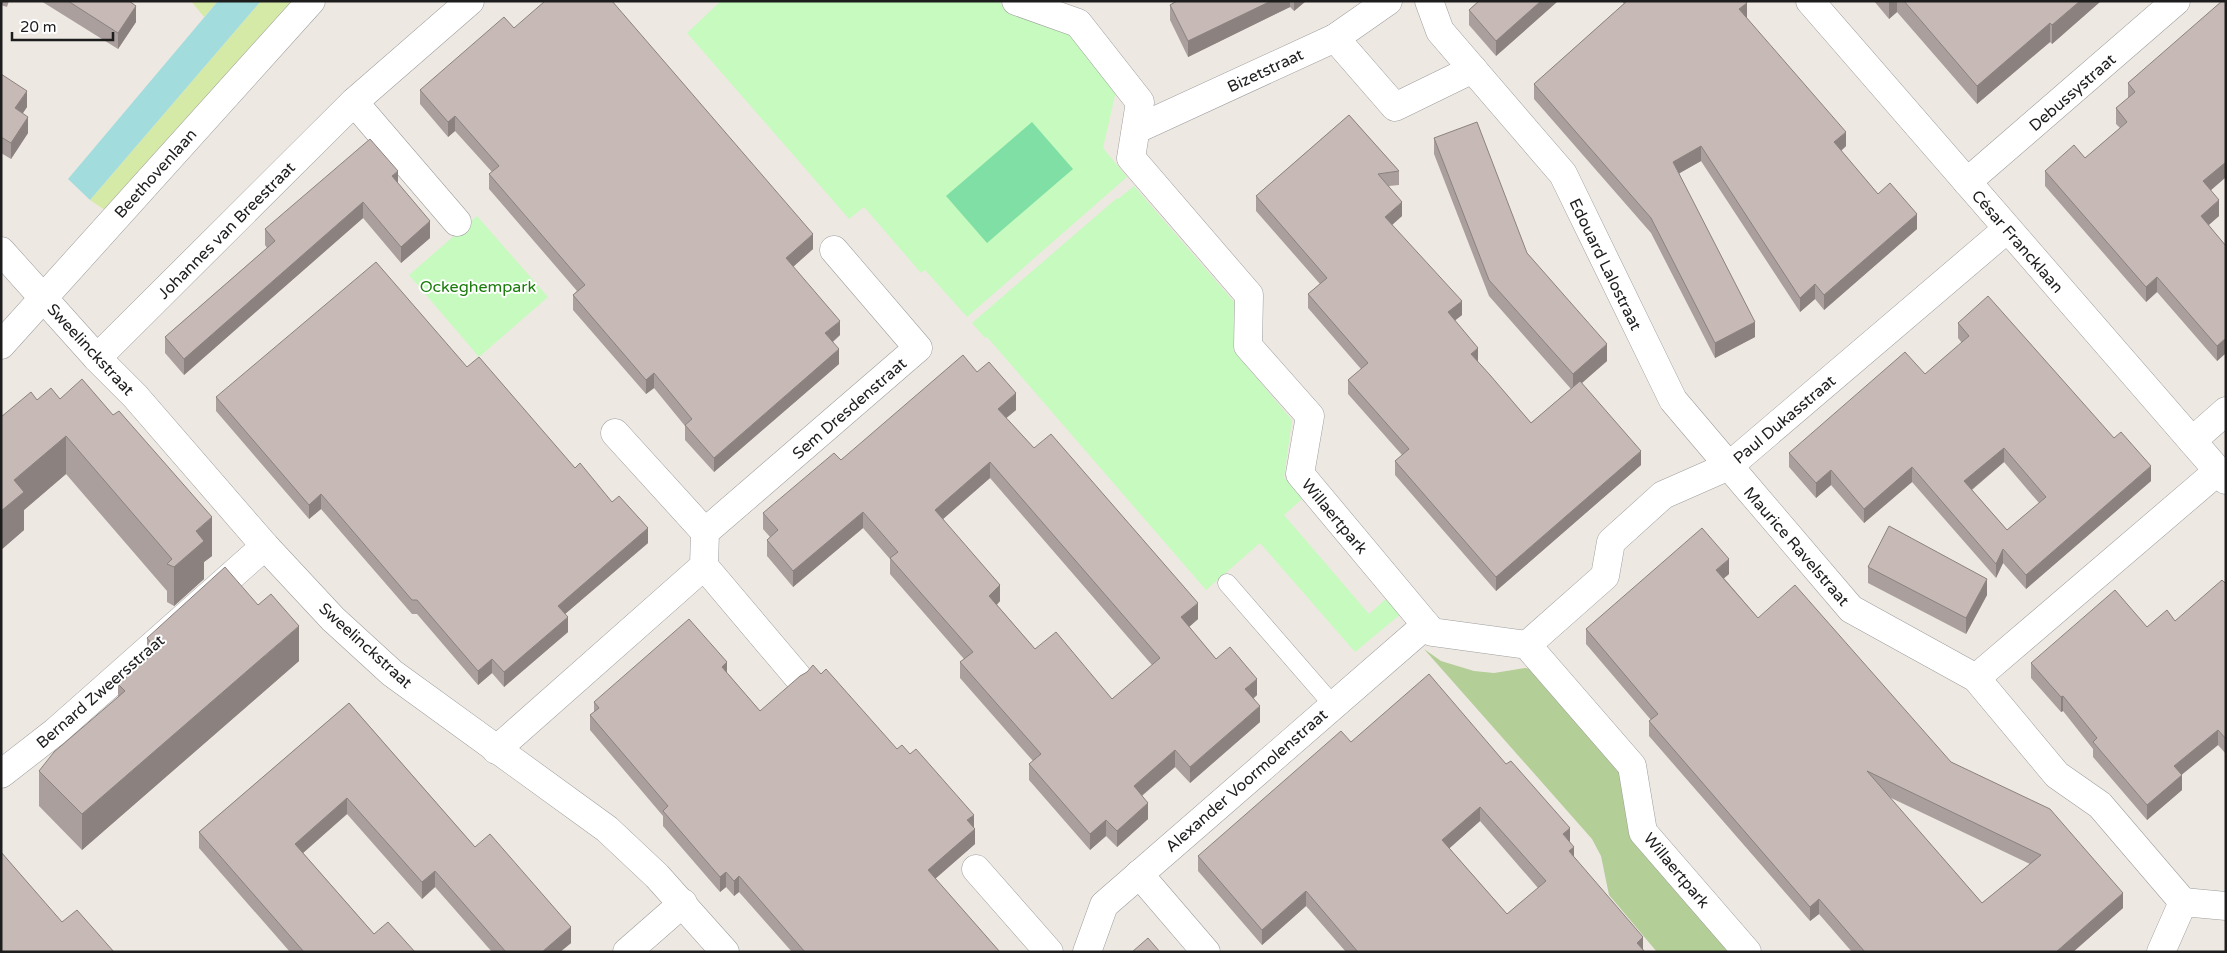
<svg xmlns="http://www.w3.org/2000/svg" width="2227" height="953" font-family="'Varela Round',sans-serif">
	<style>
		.grass { fill: #d6eaa7 }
		.forest { fill: #b3ce96 }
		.park { fill: #c6fabe }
		.pitch { fill: #7fdfa5 }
		.water { fill: #a2dcdd }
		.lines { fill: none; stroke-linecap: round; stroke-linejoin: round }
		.lane-casing { stroke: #9e9e9e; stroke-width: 19 }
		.street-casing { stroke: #9e9e9e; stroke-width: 29 }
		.lane { stroke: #fff; stroke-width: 18 }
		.street { stroke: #fff; stroke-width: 28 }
		.wall { fill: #aa9f9d; fill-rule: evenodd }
		.shaded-wall { fill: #8b827f }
		.building { fill: #c6b9b6; stroke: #8b827f; fill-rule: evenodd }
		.labels { text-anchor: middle; stroke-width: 4; stroke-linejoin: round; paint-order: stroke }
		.street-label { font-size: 16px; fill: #1d1d1d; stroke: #fff }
		.park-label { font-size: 16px; fill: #197c0a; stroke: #fff }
	</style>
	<rect width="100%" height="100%" fill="#eee8e2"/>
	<g class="grass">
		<polygon points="191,1 218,1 204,17"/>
		<polygon points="261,1 299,1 109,213 90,200"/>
	</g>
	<polygon class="forest" points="1424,649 1441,661 1474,671 1494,673 1525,668 1544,671 1632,781 1647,838 1732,952 1657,952 1609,895 1601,856 1592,839"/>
	<g class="park">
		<polygon points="721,1 999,1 1007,10 1077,35 1118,82 1103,148 1127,177 967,317 925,270 921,273 864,207 849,219 687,33"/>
		<polygon points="1134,186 1235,303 1233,350 1292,420 1284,477 1302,499 1284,515 1369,614 1388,597 1402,613 1355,652 1260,543 1206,590 987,337 985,338 972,323 1117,198 1118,199"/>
		<polygon points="477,216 548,297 479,357 409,275"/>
	</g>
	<polygon class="pitch" points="1032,122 1073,169 987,243 946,196"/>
	<polygon class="water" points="218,1 261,1 90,200 68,179"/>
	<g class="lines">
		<g class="lane-casing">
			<polyline id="lane" points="1227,583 1333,705"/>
		</g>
		<g class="street-casing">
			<g id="street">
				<polyline points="1016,1 1078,23 1140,102 1131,158 1249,295 1248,346 1310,416 1300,474 1432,632 1527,645 1632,766 1643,832 1747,952"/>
				<polyline points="1429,1 1440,31 1563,174 1673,400 1729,466 1851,609 1976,678 2057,775 2100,805 2183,902"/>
				<polyline points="1810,1 2226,480"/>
				<polyline points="1335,38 1395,107 1473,69"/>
				<polyline points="354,102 457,222"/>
				<polyline points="1137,129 1335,38 1388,1"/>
				<polyline points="1967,182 2176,1"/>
				<polyline points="1,251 97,358 135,396 265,546 333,619 392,673 607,829 657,876 725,952"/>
				<polyline points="1,345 311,1"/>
				<polyline points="97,358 354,102 470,1"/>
				<polyline points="615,433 705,532"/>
				<polyline points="2192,441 2226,411"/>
				<polyline points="704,566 797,676"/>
				<polyline points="1527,645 1605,576 1611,542 1663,495 1729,466 2007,229"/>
				<polyline points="1976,678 2218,471"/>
				<polyline points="496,750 704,566 705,532 918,348 834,250"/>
				<polyline points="1,774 55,732 265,546"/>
				<polyline points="976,869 1049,952"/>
				<polyline points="1139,874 1206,952"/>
				<polyline points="627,952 683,903"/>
				<polyline points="1087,952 1104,905 1426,625"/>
				<polyline points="2161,952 2183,902 2226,906"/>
			</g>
		</g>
		<use href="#lane" class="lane"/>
		<use href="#street" class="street"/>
	</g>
	<g class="wall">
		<polygon points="1,1 9,1 7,7 1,5"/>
		<polygon points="41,1 131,1 131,2 136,22 118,49"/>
		<polygon points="1177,1 1306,1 1294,11 1290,7 1188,57 1170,20 1170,5"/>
		<polygon points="1479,1 1558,1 1496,56 1469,25 1469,10"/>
		<polygon points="1622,1 1746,1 1747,18 1846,146 1841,151 1878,194 1917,229 1824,310 1815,299 1800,312 1701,161 1679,173 1755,337 1715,358 1651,233 1534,99 1534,84 1624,4"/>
		<polygon points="1874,1 2101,1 2052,44 2050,42 1977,104 1897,12 1889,19"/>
		<polygon points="2226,1 2226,177 2211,190 2219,216 2208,225 2226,246 2226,353 2217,361 2157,292 2146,302 2045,186 2045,171 2085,158 2120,128 2116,124 2116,108 2128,98 2128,83"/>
		<polygon points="514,28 813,249 793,267 840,335 833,342 839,364 714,472 685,440 685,426 654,388 646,394 573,310 573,295 577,291 489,189 489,174 492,172 455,131 448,137 420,104 420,90"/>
		<polygon points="1,74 27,107 23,113 28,133 11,159 1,153"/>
		<polygon points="1349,115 1399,171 1399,185 1389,186 1402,216 1392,225 1462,315 1455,320 1478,362 1531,423 1571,389 1489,296 1434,154 1434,138 1527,253 1607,361 1581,383 1641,465 1496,591 1395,475 1395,461 1402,455 1348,394 1348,380 1361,369 1308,308 1308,294 1320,284 1256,211 1256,196"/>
		<polygon points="398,183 430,238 401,263 363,218 184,375 165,353 165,337 267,248 265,245 265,229"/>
		<path d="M1958 323 2151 481 2026 589 2003 563 1996 578 1912 482 1864 523 1831 485 1816 498 1789 467V453L1925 374 1962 343 1958 338ZM2004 462 2039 503 2007 530 1972 490Z"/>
		<polygon points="467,367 612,502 648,543 565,614 568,632 504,687 492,673 478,685 417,614 412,614 321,509 309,519 216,411 216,397"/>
		<path d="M977 372 1016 410 1006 418 1034 448 1198 619 1189 627 1216 659 1257 695 1254 698 1260 722 1190 783 1175 767 1142 796 1148 819 1117 847 1106 836 1090 850 1029 780V764L1033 761 960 678V662L964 659 890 574V559L863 528 793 587 767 556V540L770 537 763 529V513L841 460ZM990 478 1152 665 1112 699 1035 649 997 605 1000 601 943 519Z"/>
		<polygon points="60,399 212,556 204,562 204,579 174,606 167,602 167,591 66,474 24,510 24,530 1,550 37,400"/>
		<polygon points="1868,567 1987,595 1966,634 1868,583"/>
		<path d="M1729 574 1724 578 1758 618 1951 762 2123 908 2073 952H1852L1819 914 1810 921 1649 736V721L1651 720 1586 644V629ZM1889 797 2030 864 1982 903Z"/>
		<polygon points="2226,584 2226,754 2218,745 2181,775 2182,790 2147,820 2093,757 2093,749 2063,711 2061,712 2031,678 2031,663 2147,627 2175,621"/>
		<polygon points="147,638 299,661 82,850 39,806 39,771 118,697 118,684 147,659"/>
		<polygon points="727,673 760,711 821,674 897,749 974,828 975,844 935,879 1000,952 792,952 739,892 734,896 726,887 720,892 663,826 663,816 590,730 590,715 594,712 594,702"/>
		<polygon points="349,703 475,847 571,943 560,952 492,952 435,887 422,899 347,814 303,853 374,934 415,952 290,952 199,848 199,832"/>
		<path d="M1351 742 1570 842 1574 857 1645 952H1346L1306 906 1262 945 1198 871V856ZM1480 821 1538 888 1507 914 1449 848Z"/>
	</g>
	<g class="shaded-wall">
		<polygon points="1271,1 1290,1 1290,7 1188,57 1188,41"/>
		<polygon points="1294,1 1306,1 1294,11"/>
		<polygon points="1541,1 1558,1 1496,56 1496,41"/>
		<polygon points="1889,1 1897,1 1897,12 1889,19"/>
		<polygon points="2080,1 2101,1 2052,44 2052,25"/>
		<polygon points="1747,3 1747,18 1739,24 1739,9"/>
		<polygon points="136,6 136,22 118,49 118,33"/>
		<polygon points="2050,23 2050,42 1977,104 1977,86"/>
		<polygon points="27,91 27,107 15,124 15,108"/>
		<polygon points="455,116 455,131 448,137 448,122"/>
		<polygon points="28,117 28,133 11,159 11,143"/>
		<polygon points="1846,132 1846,146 1834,157 1834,142"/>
		<polygon points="1701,146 1701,161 1673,177 1673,162"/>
		<polygon points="2226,162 2226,177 2203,197 2203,181"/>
		<polygon points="398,171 398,187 392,176"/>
		<polygon points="2219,200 2219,216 2201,232 2201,216"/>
		<polygon points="363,202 363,218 184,375 184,359"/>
		<polygon points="1402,202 1402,216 1385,231 1385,217"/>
		<polygon points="1917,214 1917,229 1824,310 1824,295"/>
		<polygon points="430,221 430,238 401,263 401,247"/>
		<polygon points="813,234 813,249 786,273 786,258"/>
		<polygon points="2157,277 2157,292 2146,302 2146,287"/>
		<polygon points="1815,284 1815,299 1800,312 1800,298"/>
		<polygon points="1462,301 1462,315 1448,326 1448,312"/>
		<polygon points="840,321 840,335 825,348 825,333"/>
		<polygon points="1755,322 1755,337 1715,358 1715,343"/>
		<polygon points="2226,338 2226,353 2217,361 2217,346"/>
		<polygon points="1607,344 1607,361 1573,391 1573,374"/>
		<polygon points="1478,348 1478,363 1471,354"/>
		<polygon points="839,349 839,364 714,472 714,458"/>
		<polygon points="654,373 654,388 646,394 646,380"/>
		<polygon points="1016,393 1016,410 998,425 998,409"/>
		<polygon points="66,436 66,474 24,510 24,530 1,550 1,511 14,480"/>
		<polygon points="2004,448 2004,462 1964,496 1964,481"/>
		<polygon points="1641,451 1641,465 1496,591 1496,577"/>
		<polygon points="990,462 990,478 935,526 935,510"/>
		<polygon points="2151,466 2151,481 2026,589 2026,575"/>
		<polygon points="1912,467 1912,482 1864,523 1864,509"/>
		<polygon points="1831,470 1831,485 1816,498 1816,483"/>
		<polygon points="321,494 321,509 309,519 309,505"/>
		<polygon points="863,512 863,528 793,587 793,571"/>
		<polygon points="212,517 212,556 204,562 204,579 174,606 174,567 196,531"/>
		<polygon points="648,528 648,543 558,620 558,606"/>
		<polygon points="2003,549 2003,563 1996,578 1996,564"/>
		<polygon points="1729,559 1729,574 1716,585 1716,570"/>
		<polygon points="1987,579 1987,595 1966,634 1966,618"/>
		<polygon points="1000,585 1000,601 989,612 989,596"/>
		<polygon points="1198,603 1198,619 1181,634 1181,617"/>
		<polygon points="568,617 568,632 504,687 504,672"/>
		<polygon points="299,626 299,661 82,850 82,814"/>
		<polygon points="492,659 492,673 478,685 478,671"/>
		<polygon points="727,662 727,678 722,667"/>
		<polygon points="1257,679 1257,695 1245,705 1245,689"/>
		<polygon points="2063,696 2063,711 2061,712 2061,697"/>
		<polygon points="1260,706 1260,722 1190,783 1190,767"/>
		<polygon points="2218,730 2218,745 2174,781 2174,766"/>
		<polygon points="1175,750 1175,767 1134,802 1134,786"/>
		<polygon points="2182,775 2182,790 2147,820 2147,805"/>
		<polygon points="347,798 347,814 295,860 295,844"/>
		<polygon points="1148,803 1148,819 1117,847 1117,831"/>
		<polygon points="1480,807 1480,821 1442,855 1442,840"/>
		<polygon points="974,815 974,830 967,820"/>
		<polygon points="1106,820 1106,836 1090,850 1090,834"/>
		<polygon points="1570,828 1570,843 1563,834"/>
		<polygon points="975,829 975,844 928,885 928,870"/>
		<polygon points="1574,847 1574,862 1569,851"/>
		<polygon points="435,871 435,887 422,899 422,882"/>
		<polygon points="726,872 726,887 720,892 720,877"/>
		<polygon points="739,876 739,892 734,896 734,881"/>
		<polygon points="1306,891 1306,906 1262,945 1262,930"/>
		<polygon points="2123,893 2123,908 2073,952 2056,952"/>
		<polygon points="1819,899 1819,914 1810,921 1810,907"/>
		<polygon points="571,927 571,943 560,952 542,952"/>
		<polygon points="1643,937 1643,952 1637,943"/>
	</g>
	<g class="building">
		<polygon points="68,1 129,1 136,6 118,33"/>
		<polygon points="545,1 612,1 813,234 786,258 840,321 825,333 839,349 714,458 685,425 692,419 654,373 646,380 573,295 585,285 489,174 499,166 455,116 448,122 420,90 504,17 514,28"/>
		<polygon points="1177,1 1271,1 1188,41 1170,5"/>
		<polygon points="1479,1 1541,1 1496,41 1469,10"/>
		<polygon points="1627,1 1746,1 1747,3 1739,9 1846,132 1834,142 1878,194 1890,183 1917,214 1824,295 1815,284 1800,298 1701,146 1673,162 1755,322 1715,343 1651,218 1534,84"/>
		<polygon points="1904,1 2080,1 2052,25 2050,23 1977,86"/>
		<polygon points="2222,1 2226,1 2226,162 2203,181 2219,200 2201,216 2226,246 2226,338 2217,346 2157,277 2146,287 2045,171 2074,145 2085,158 2127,122 2116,108 2135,92 2128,83"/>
		<polygon points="1,74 27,91 15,108 28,117 11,143 1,137"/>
		<polygon points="1349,115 1399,171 1378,174 1402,202 1385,217 1462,301 1448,312 1478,348 1471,354 1490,375 1531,423 1580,381 1641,451 1496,577 1395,461 1409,449 1348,380 1368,363 1308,294 1327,278 1256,196"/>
		<polygon points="1477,122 1527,253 1607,344 1573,374 1489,280 1434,138"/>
		<polygon points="370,139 398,171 392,176 430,221 401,247 363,202 184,359 165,337 275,241 265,229"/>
		<polygon points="376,262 467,367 479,357 575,468 580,463 612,502 619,496 648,528 558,606 568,617 504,672 492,659 478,671 417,600 412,600 321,494 309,505 216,397"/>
		<path d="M1988 296 2114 438 2121 432 2151 466 2026 575 2003 549 1996 564 1912 467 1864 509 1831 470 1816 483 1789 453 1905 352 1925 374 1969 336 1958 323ZM2004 448 2046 497 2007 530 1964 481Z"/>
		<path d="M963 355 977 372 989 362 1016 393 998 409 1034 448 1051 434 1198 603 1181 617 1216 659 1230 647 1257 679 1245 689 1260 706 1190 767 1175 750 1134 786 1148 803 1117 831 1106 820 1090 834 1029 764 1041 754 960 662 973 652 890 558 898 552 863 512 793 571 767 540 778 530 763 513 834 453 841 460ZM990 462 1160 658 1112 699 1056 632 1035 649 989 596 1000 585 935 510Z"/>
		<polygon points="82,379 113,415 119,411 212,517 196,531 204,541 174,567 167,564 172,559 66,436 14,480 24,492 1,511 1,417 31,392 37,400 51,388 60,399"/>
		<polygon points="1889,526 1987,579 1966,618 1868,567"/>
		<path d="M1702 528 1729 559 1716 570 1758 618 1795 585 1951 762 2050 809 2123 893 2056 952H1865L1819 899 1810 907 1649 721 1658 714 1586 629ZM1867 771 2041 855 1982 903Z"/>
		<polygon points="225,567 258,605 271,594 299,626 82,814 39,771 54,752 125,691 118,684 157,650 147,638"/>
		<polygon points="2222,580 2226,584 2226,739 2218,730 2174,766 2182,775 2147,805 2093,742 2097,738 2063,696 2061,697 2031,663 2115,590 2147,627 2167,610 2175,621"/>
		<polygon points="689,619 727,662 722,667 760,711 800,676 807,672 813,665 821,674 826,669 897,749 902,745 910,754 916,749 974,815 967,820 975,829 928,870 1000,952 805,952 739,876 734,881 726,872 720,877 663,811 668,806 590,715 599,708 594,702"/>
		<path d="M1429 674 1506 764 1511 761 1570 828 1563 834 1574 847 1569 851 1643 937 1637 943 1645 952H1358L1306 891 1262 930 1198 856 1341 731 1351 742ZM1480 807 1546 881 1507 914 1442 840Z"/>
		<polygon points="349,703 475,847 490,834 571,927 542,952 506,952 435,871 422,882 347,798 295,844 374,934 388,922 415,952 304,952 199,832"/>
		<polygon points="1,852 62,922 77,910 114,952 1,952"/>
		<polygon points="1148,938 1160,952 1132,952"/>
	</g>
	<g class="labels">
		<g class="street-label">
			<text transform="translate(1265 70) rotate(-25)" y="6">Bizetstraat</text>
			<text transform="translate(2072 92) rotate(-41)" y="6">Debussystraat</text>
			<text transform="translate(155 173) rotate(-48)" y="6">Beethovenlaan</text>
			<text transform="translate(226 230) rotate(-45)" y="6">Johannes van Breestraat</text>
			<text transform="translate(2018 241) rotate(49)" y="6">César Francklaan</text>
			<text transform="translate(1606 264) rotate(64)" y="6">Edouard Lalostraat</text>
			<text transform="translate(91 349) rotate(47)" y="6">Sweelinckstraat</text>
			<text transform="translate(849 408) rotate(-41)" y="6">Sem Dresdenstraat</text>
			<text transform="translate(1784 419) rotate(-40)" y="6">Paul Dukasstraat</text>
			<text transform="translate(1335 516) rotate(50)" y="6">Willaertpark</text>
			<text transform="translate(1797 546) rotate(49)" y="6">Maurice Ravelstraat</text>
			<text transform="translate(366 645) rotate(42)" y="6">Sweelinckstraat</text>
			<text transform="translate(100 691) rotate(-41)" y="6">Bernard Zweersstraat</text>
			<text transform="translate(1246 780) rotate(-41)" y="6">Alexander Voormolenstraat</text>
			<text transform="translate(1677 870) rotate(50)" y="6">Willaertpark</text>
		</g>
		<g class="park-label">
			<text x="478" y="292">Ockeghempark</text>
		</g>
	</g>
	<rect width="2227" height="953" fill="none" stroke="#1d1d1d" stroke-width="5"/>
	<path d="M12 32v8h101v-8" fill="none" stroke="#1d1d1d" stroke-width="2.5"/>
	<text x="20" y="32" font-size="15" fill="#1d1d1d" stroke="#ffffff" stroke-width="4" paint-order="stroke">20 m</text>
</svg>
